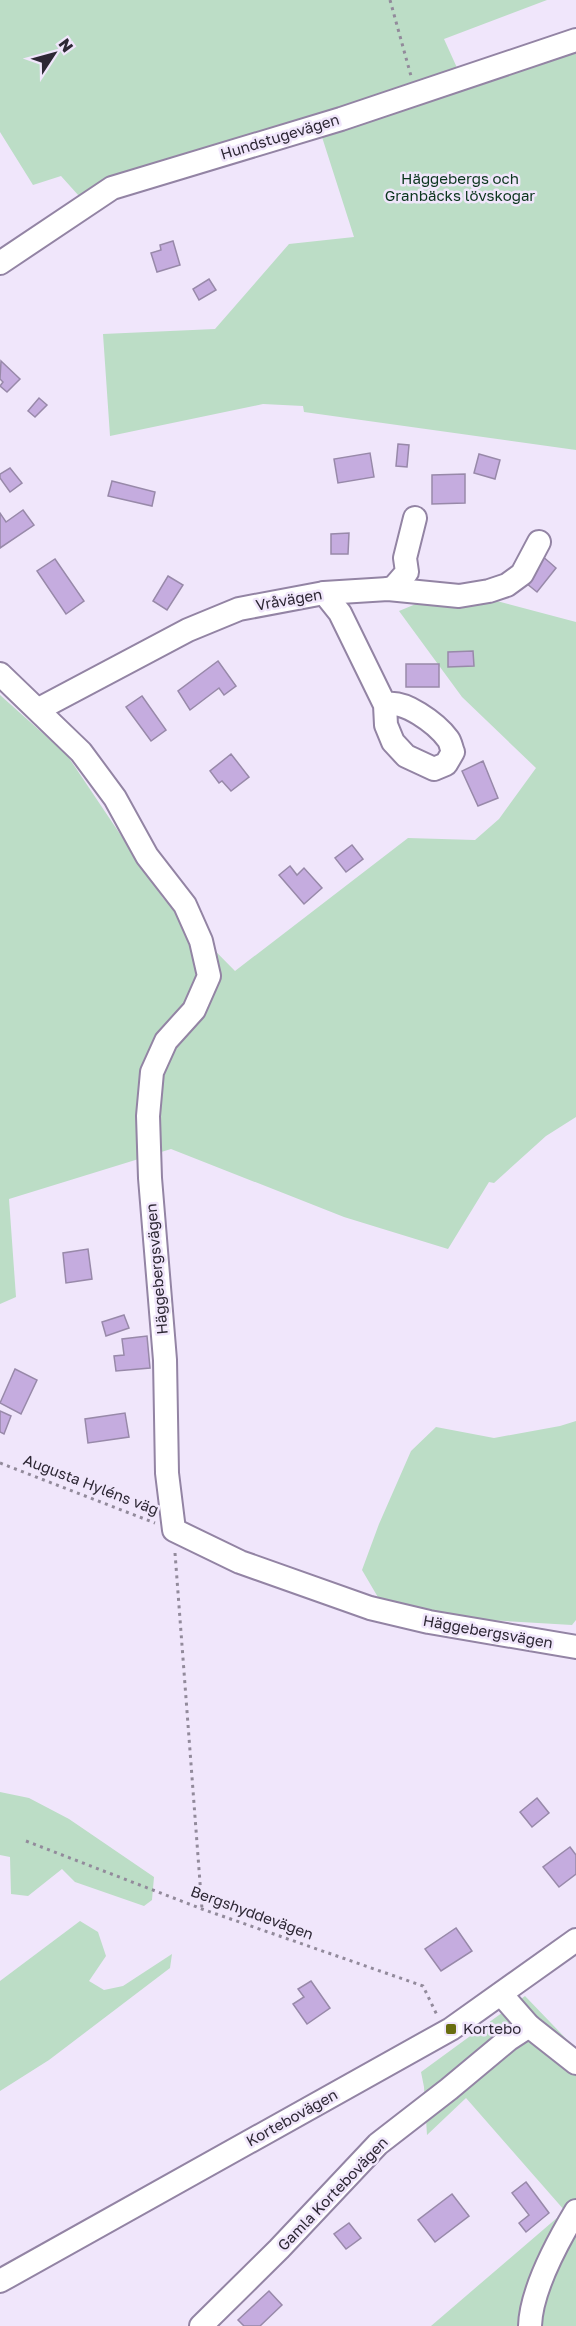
<svg xmlns="http://www.w3.org/2000/svg" width="576" height="2326" font-family="'Golos Text',sans-serif">
	<style>
		.green { fill: #bcddc6 }
		.building { fill: #c5acdf; stroke: #9889a9; stroke-width: 1.5 }
		.lines { fill: none; stroke-linecap: round; stroke-linejoin: round }
		.minor-casing { stroke: #9384a4; stroke-width: 26 }
		.path { stroke: #928a9b; stroke-width: 3; stroke-dasharray: 3 4.5; stroke-linecap: butt }
		.minor { stroke: #fff; stroke-width: 22 }
		.poi-dot { fill: #696d10; stroke: #f0e6fb; stroke-width: 2 }
		.labels { text-anchor: middle; stroke-width: 5; stroke-linejoin: round; paint-order: stroke }
		.street-label { font-size: 15px; fill: #2d2734; stroke: #f0e6fb }
		.park-label { font-size: 15px; fill: #0b351d; stroke: #f0e6fb }
		.poi-label { font-size: 15px; fill: #2d2734; stroke: #f0e6fb; text-anchor: start }
	</style>
	<rect width="100%" height="100%" fill="#f0e6fb"/>
	<g class="green">
		<polygon points="0,0 547,0 444,39 458,70 576,32 576,450 304,412 303,406 263,404 110,436 103,334 215,329 289,244 354,237 322,137 207,147 79,196 61,176 33,185 0,132"/>
		<polygon points="452,589 576,622 576,1117 546,1136 494,1183 489,1182 448,1249 344,1217 171,1149 9,1199 16,1297 0,1304 0,695 67,755 163,898 235,971 408,838 475,840 499,819 536,768 462,697 399,611"/>
		<polygon points="576,1421 576,1620 572,1625 471,1619 379,1599 362,1570 379,1524 411,1451 436,1427 494,1438 560,1426"/>
		<polygon points="0,1792 29,1798 69,1819 154,1877 152,1900 144,1906 75,1882 62,1869 28,1896 11,1894 10,1857 0,1855"/>
		<polygon points="80,1921 98,1932 106,1956 89,1981 104,1990 123,1986 172,1954 170,1968 49,2060 0,2091 0,1981"/>
		<polygon points="525,1996 576,2049 576,2326 431,2326 565,2211 466,2098 427,2135 424,2087 421,2072"/>
	</g>
	<g class="building">
		<polygon points="173,241 180,265 157,272 151,253 161,250 160,245"/>
		<polygon points="209,279 216,290 199,300 193,289"/>
		<polygon points="1,361 20,379 7,392 0,386 3,382 0,379"/>
		<polygon points="39,398 47,405 35,417 28,411"/>
		<polygon points="398,444 409,445 407,467 396,466"/>
		<polygon points="370,453 374,477 338,483 334,459"/>
		<polygon points="479,454 500,460 495,479 474,473"/>
		<polygon points="10,468 22,483 10,492 0,478 0,474"/>
		<polygon points="465,474 465,503 432,504 432,475"/>
		<polygon points="112,481 155,492 152,506 108,496"/>
		<polygon points="23,510 34,525 0,548 0,513 6,522"/>
		<polygon points="349,533 348,554 331,554 331,534"/>
		<polygon points="541,555 556,568 537,592 521,579"/>
		<polygon points="55,559 84,601 66,614 37,571"/>
		<polygon points="168,576 183,585 167,610 153,601"/>
		<polygon points="473,651 474,666 448,667 448,652"/>
		<polygon points="218,661 236,686 224,695 219,688 190,710 178,691"/>
		<rect x="406" y="664" width="33" height="23"/>
		<polygon points="142,696 166,730 151,741 126,707"/>
		<polygon points="231,754 249,777 231,791 222,781 219,783 210,771"/>
		<polygon points="483,761 498,798 478,806 462,771"/>
		<polygon points="352,845 363,859 346,872 335,858"/>
		<polygon points="290,866 297,875 304,868 322,888 304,904 279,875"/>
		<polygon points="88,1249 92,1279 66,1283 63,1253"/>
		<polygon points="124,1315 129,1328 106,1336 102,1322"/>
		<polygon points="147,1336 150,1368 116,1371 114,1356 124,1355 122,1339"/>
		<polygon points="15,1369 37,1380 21,1414 0,1403"/>
		<polygon points="0,1411 11,1416 4,1434 0,1432"/>
		<polygon points="125,1413 129,1437 88,1443 85,1419"/>
		<polygon points="537,1798 549,1813 532,1827 520,1812"/>
		<polygon points="570,1847 576,1855 576,1874 559,1887 543,1867"/>
		<polygon points="456,1928 472,1951 441,1971 425,1949"/>
		<polygon points="311,1981 330,2008 307,2024 293,2004 304,1997 298,1989"/>
		<polygon points="526,2182 549,2213 526,2232 519,2223 529,2215 512,2193"/>
		<polygon points="452,2194 469,2216 435,2242 418,2220"/>
		<polygon points="349,2223 361,2238 346,2249 334,2234"/>
		<polygon points="269,2291 282,2305 260,2326 244,2326 238,2320"/>
	</g>
	<g class="lines">
		<g class="minor-casing">
			<g id="minor">
				<polyline points="0,263 112,188 341,119 576,40"/>
				<polyline points="388,589 394,587 407,572 405,558 415,518"/>
				<path d="M324 593 340 613 385 705 386 725 393 742 406 756 434 769 446 764 453 752C451 748 451 743 448 739 437 724 403 698 385 705"/>
				<polyline points="0,674 81,752 115,798 147,856 185,905 201,941 209,976 194,1010 166,1041 152,1072 148,1116 150,1178 165,1360 167,1473 174,1530 240,1562 370,1608 429,1622 576,1647"/>
				<polyline points="39,709 188,630 239,609 324,593 388,589 459,596 489,591 507,585 522,574 539,542"/>
				<polyline points="501,1994 529,2026 576,2063"/>
				<polyline points="0,2281 451,2029 576,1940"/>
				<polyline points="201,2326 279,2249 378,2144 449,2089 509,2039 529,2026"/>
				<path d="M530 2326C531 2291 558 2241 576 2211"/>
			</g>
		</g>
		<g class="path">
			<polyline points="390,0 411,76"/>
			<polyline points="0,1463 155,1523"/>
			<polyline points="175,1553 202,1909"/>
			<polyline points="26,1841 202,1909 423,1986 437,2015"/>
		</g>
		<use href="#minor" class="minor"/>
	</g>
	<rect class="poi-dot" x="445" y="2023" width="12" height="12" rx="3"/>
	<g class="labels">
		<g class="street-label">
			<text transform="translate(280 137) rotate(-17)" y="5">Hundstugevägen</text>
			<text transform="translate(289 600) rotate(-10)" y="5">Vråvägen</text>
			<text transform="translate(157 1269) rotate(-95)" y="5">Häggebergsvägen</text>
			<text transform="translate(91 1485) rotate(21)" y="5">Augusta Hyléns väg</text>
			<text transform="translate(488 1632) rotate(10)" y="5">Häggebergsvägen</text>
			<text transform="translate(252 1913) rotate(20)" y="5">Bergshyddevägen</text>
			<text transform="translate(292 2118) rotate(-29)" y="5">Kortebovägen</text>
			<text transform="translate(333 2194) rotate(-46)" y="5">Gamla Kortebovägen</text>
		</g>
		<g class="park-label">
			<text x="460" y="184">Häggebergs och<tspan x="460" dy="17">Granbäcks lövskogar</tspan></text>
		</g>
		<g class="poi-label">
			<text x="463" y="2034">Kortebo</text>
		</g>
	</g>
	<g transform="translate(54 54) rotate(54)" stroke="#f0e6fb" stroke-width="4.5" paint-order="stroke">
	<path d="M0-4.5L10 22L0 15L-10 22Z" fill="#2d2734"/>
	<text y="-9" font-size="16" font-weight="bold" text-anchor="middle" fill="#2d2734">N</text>
	</g>
</svg>
